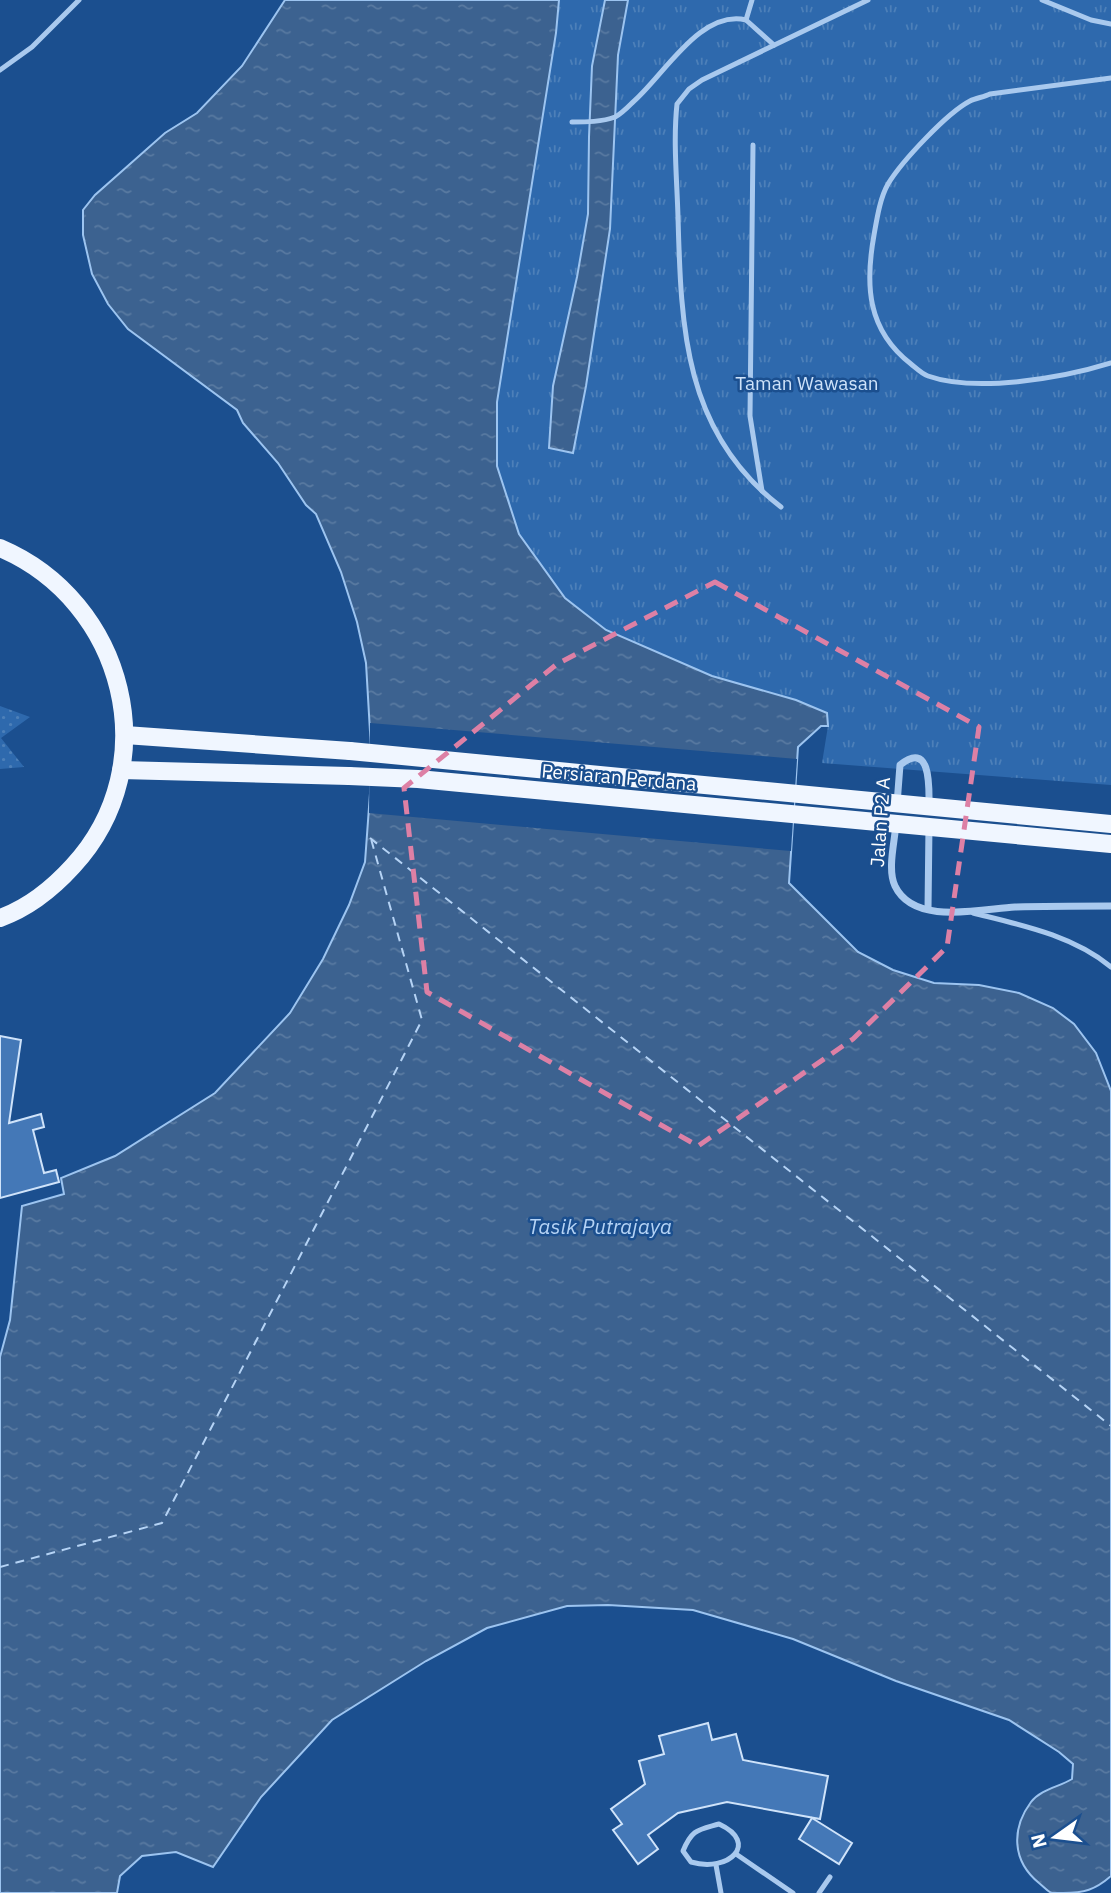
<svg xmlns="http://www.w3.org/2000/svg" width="1111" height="1893" font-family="'IBM Plex Sans',sans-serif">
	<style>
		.grass { fill: url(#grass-dots) }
		.park { fill: url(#park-tufts) }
		.water { fill: url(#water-ripples); stroke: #9cc4f0; stroke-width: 2 }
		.pier { fill: #1b4f8f }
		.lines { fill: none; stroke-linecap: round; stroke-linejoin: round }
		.ferry { stroke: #b5d3f5; stroke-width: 2; stroke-dasharray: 9 7; stroke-linecap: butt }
		.building { fill: #4478b7; stroke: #cfe3fa; stroke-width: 2 }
		.lane { stroke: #a9c9ee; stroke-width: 5 }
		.street { stroke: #a9c9ee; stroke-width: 7 }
		.primary { stroke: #f0f6ff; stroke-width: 18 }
		.primary-bridge { stroke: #f0f6ff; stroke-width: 18 }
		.marked { fill: none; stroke: #dd80a5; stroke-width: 5; stroke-dasharray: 14 9; stroke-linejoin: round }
		.labels { text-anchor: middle; stroke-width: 5; stroke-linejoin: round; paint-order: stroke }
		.park-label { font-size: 19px; fill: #cfe3fa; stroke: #1b4f8f }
		.street-label { font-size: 19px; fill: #fff; stroke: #1b4f8f }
		.water-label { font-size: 21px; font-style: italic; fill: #b5d3f5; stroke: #1b4f8f }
	</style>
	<defs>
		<pattern id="grass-dots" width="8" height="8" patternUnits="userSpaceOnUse" patternTransform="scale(1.75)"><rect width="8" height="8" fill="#2e69ad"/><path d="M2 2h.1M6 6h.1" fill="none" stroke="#4d80b9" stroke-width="1.8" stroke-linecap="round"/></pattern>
		<pattern id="park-tufts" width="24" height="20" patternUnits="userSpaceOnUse" patternTransform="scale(1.75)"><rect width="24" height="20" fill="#2e69ad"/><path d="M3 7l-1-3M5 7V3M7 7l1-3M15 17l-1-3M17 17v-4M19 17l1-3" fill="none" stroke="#4d80b9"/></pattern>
		<pattern id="water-ripples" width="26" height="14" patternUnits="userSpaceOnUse" patternTransform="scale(1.75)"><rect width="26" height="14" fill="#3c6290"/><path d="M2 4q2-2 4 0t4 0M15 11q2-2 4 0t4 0" fill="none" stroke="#597aa1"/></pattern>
	</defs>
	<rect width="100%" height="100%" fill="#1b4f8f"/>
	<polygon class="grass" points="0,706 30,717 1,738 24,767 0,769"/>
	<polygon class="park" points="559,0 1111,0 1111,785 822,763 828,726 827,713 796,700 712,676 606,630 565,598 519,534 497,466 497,402 556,33"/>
	<g class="water">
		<path d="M285 0H559L556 33 497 402V466L519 534 565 598 606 630 712 676 796 700 827 713 828 726H821L798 747 789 883 858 952 893 970 934 983 979 985 1019 993 1053 1008 1074 1024 1096 1053 1111 1091V1876C1095 1890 1084 1893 1063 1893 1059 1893 1055 1893 1052 1893 1048 1892 1043 1886 1039 1883 1012 1861 1011 1829 1031 1802 1041 1789 1059 1787 1072 1779L1073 1764 1059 1752 1009 1720 896 1681 793 1639 693 1610 608 1605 567 1606 487 1628 426 1661 332 1720 261 1797 213 1867 176 1852 142 1856 120 1876 117 1893H0V1357L10 1320 22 1206 64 1194 61 1178 115 1156 215 1093 290 1013 323 959 349 905 365 862 372 766 366 663 357 622 341 572 316 514 306 505 278 463 243 423 237 410 128 329 108 304 92 274 83 235V210L95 195 165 133 197 113 242 66Z"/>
		<polygon points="605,0 628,0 618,55 610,229 586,386 573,453 549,448 553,386 577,277 588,214 589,137 592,66"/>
	</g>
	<polygon class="pier" points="370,723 797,759 791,851 369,813"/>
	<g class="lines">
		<g class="ferry">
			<polyline points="370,838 1111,1426"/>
			<polyline points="0,1567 162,1523 422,1020 371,839"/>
		</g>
	</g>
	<g class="building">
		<polygon points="0,1036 21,1040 9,1123 41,1114 44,1127 33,1130 44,1173 56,1170 59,1182 0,1198"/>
		<polygon points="708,1723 712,1740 736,1734 743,1760 828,1776 820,1819 727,1802 678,1813 648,1835 658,1849 638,1864 613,1830 622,1824 611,1809 645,1784 639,1761 664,1754 659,1736"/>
		<polygon points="812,1818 852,1843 839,1864 799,1839"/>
	</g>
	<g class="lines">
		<g class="lane">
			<polyline points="1042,0 1091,20 1111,24"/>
			<polyline points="746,20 752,0"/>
			<polyline points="0,70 32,47 79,0"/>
			<path d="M1111 78 990 94C984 97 976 98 970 101 947 113 902 161 888 184 880 198 877 218 874 235 865 285 867 330 911 364 916 368 922 374 928 376 976 393 1063 378 1111 363"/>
			<path d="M572 122C586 122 602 122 615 117 621 114 627 108 632 103 663 77 700 9 746 20L774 45"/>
			<polyline points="753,145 750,416 762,491"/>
			<path d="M781 507C684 433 681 328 678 217 677 180 673 141 677 104L689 89 702 80 868 0"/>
			<path d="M973 913C1021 925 1072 935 1111 967"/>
			<path d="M719 1824C760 1843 729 1873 691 1862L683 1851C692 1829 698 1830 719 1824Z"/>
			<polyline points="736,1854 793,1893"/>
			<polyline points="716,1865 721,1893"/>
			<polyline points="819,1893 830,1877"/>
		</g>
		<g class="street">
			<path d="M897 804 900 765C932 739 929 790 929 807"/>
			<path d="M896 823C895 841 887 869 895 886 914 926 981 909 1015 907 1047 906 1079 906 1111 906"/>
			<polyline points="928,909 929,826"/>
		</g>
		<g class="primary">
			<path d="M0 548C125 601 167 764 73 866 53 888 28 908 0 918"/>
			<polyline points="125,735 350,751"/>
			<polyline points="121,770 349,776"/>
		</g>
		<g class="primary-bridge">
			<polyline points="350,751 1111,824"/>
			<polyline points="349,776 418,779 1111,844"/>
		</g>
	</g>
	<path class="marked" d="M715 582 979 727 947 947 853 1039 698 1146 427 992 404 788 557 664Z"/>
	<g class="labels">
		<g class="park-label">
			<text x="807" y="390">Taman Wawasan</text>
		</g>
		<g class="street-label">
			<text transform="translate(619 777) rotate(5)" y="7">Persiaran Perdana</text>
			<text transform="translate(880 822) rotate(-86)" y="7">Jalan P2 A</text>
		</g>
		<g class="water-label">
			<text x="600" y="1234">Tasik Putrajaya</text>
		</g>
	</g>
	<g transform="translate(1055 1837) rotate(256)" stroke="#1b4f8f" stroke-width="5" paint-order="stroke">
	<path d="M0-5L12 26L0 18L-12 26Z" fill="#ffffff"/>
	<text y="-10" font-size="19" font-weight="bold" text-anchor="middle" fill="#ffffff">N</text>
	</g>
</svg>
